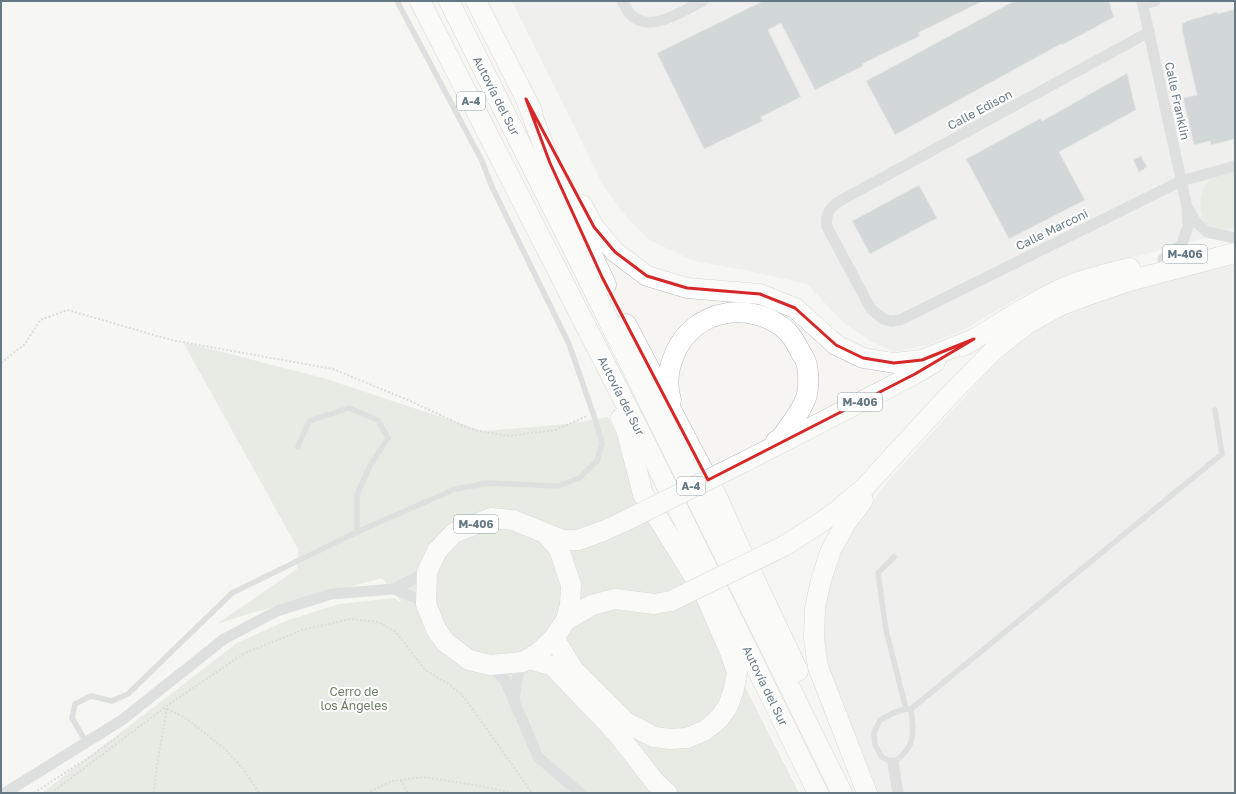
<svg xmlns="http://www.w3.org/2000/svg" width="1236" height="794" font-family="'Golos Text',sans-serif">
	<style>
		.built { fill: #e6e7e6 }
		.green { fill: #d8ddd3 }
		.building { fill: #a7b2b5; stroke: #d7d7d5 }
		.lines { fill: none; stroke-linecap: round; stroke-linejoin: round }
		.highway-casing { stroke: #b4b8ba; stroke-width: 21 }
		.path { stroke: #bbbebf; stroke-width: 2; stroke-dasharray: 2 2; stroke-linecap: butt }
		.lane { stroke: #c1c6c8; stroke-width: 5.5 }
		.street { stroke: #c1c6c8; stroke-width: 11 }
		.highway { stroke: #fff; stroke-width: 20 }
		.highway-bridge-casing { stroke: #b4b8ba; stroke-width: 21; stroke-linecap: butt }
		.highway-bridge { stroke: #fff; stroke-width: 20 }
		.marked { fill: none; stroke: #d62828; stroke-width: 3; stroke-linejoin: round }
		.labels { text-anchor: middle; stroke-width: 4; stroke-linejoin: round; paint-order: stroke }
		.shield { fill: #fff; stroke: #92a1a8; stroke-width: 1 }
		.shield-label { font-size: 11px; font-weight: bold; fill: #647983 }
		.street-label { font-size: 12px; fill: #647983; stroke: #fff }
		.park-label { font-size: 12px; fill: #6b7b63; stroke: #fff }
	</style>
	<rect width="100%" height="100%" fill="#f6f5f2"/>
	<g class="built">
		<polygon points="512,1 1235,1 1235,230 1090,269 1025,294 967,328 929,345 894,352 870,341 843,322 807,284 750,271 694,261 648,239 629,220 604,187"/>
		<polygon points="1235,259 1235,793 873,793 832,682 822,635 828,572 853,529 888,481 990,369 1026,334 1080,307"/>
	</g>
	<g class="green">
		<path d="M1235 172V227C1229 228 1219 231 1214 229 1198 224 1197 194 1207 183 1213 176 1226 174 1235 172Z"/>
		<polygon points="183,342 323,378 483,431 567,424 608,417 799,793 42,793 237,643 288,620 339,604 394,598 402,603 382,578 251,613 217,624 297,569 298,549"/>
	</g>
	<g class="building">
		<polygon points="763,1 983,1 918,33 920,36 862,64 863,66 815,90 781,23 768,30 801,97 761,117 763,121 704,149 657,53"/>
		<polygon points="1014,1 1109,1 1114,17 1085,33 1062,45 1061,44 895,135 866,81"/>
		<polygon points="1235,9 1235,139 1211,145 1210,141 1194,145 1183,98 1197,95 1182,30 1182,24 1187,21 1217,12 1218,14"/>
		<polygon points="1127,73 1136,110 1059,152 1085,200 1009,239 966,159 1041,118 1042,121"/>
		<polygon points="1141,156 1147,167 1139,172 1133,160"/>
		<polygon points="919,185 937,218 870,254 852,221"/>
	</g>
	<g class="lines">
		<g class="highway-casing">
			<g id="highway">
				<polyline points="420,1 647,446 818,793"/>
				<polyline points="449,1 584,271 842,793"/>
				<polyline points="476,1 532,111"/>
				<polyline points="526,99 550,163 606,285"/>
				<polyline points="582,205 594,227 615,252 647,276 687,288 760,294 795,308 836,345 863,358 894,363 922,360 974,339"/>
				<polyline points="626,324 718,499 738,544 798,671"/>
				<path d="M963 346C995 327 1026 305 1059 290 1082 279 1106 274 1130 268"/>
				<path d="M671 400C666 384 668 369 675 353 694 309 751 299 787 331 792 336 797 345 800 351 802 355 805 358 806 362 809 371 809 389 806 398 800 414 789 426 780 439L776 441"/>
				<polyline points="744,462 915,374 935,362"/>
				<polyline points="863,500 846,523 831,550 821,580 815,608 814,639 818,667 867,793"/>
				<polyline points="545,533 559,549 571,585 570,605 566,620 554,638 538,653 523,662 490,665 469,660 445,642 436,629 426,604 427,572 437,551 454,533 491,518 513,520 545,533 563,540 578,540 603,531 625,521"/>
				<polyline points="784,546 817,525 837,511 863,489 945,400 995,349 1027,324 1059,306 1088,295 1129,281 1235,253"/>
				<polyline points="566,620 592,605 615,599 654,604 671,601"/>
				<polyline points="554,638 573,669 627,723 654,737 670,739 687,738 704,731 718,720 728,706 734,689 737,672 730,652 705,594 643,494 626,429 621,418"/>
				<polyline points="529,659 553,666 616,732 655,782 667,793"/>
			</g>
		</g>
		<g class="path">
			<polyline points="1,363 25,344 40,320 68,310 171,340 333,369 408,400 459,424 474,430 509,436 555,430 587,416"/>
			<polyline points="167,709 184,717 225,749 244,770 259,793"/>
			<polyline points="401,780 408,793"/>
			<polyline points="34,793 91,756 120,735"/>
			<polyline points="51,793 168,705 243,654 302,630 350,619 378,622 396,632 425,670 447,683 461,694 479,718 532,793"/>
			<polyline points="154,793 157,765 167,708"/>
			<polyline points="367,793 392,781 423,777 481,786 512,793"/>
		</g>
		<g class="lane">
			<polyline points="298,447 309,421 349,408 378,420 388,438 371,464 357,494 357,532"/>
			<polyline points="894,557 878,573 886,630 906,709"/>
			<path d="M911 709C914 736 916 746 893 763L882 757 875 745 874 733 880 720 893 713 906 709H911L1222 454 1215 410"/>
			<polyline points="86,742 72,718 75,704 91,696 112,701 128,694 232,593 357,532 455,489 489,483 558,486 579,478 597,461 602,443 593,413 569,344 492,187 482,161 397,1"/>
		</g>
		<g class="street">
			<path d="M622 1C625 5 627 11 630 14 649 35 684 10 703 1"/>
			<polyline points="1142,1 1187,207"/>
			<polyline points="1143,4 1155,1"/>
			<path d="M1149 32 838 202C829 209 825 215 827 227L871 309 883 319 891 321 900 320 1181 181 1235 166"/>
			<polyline points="1163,259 1182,244 1188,226 1187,207 1196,222 1207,232 1235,238"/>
			<polyline points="394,589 421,600 426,604"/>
			<polyline points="490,665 505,680 538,757 580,793"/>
			<polyline points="514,700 517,678 523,662"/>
			<polyline points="893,763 898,793"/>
			<polyline points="5,793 122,720 224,639 277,611 331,594 394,589 427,572"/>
		</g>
		<use href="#highway" class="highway"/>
		<g class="highway-bridge-casing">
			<g id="highway-bridge">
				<polyline points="625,521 744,462"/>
				<polyline points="671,601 784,546"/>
			</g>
		</g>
		<use href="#highway-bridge" class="highway-bridge"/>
	</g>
	<path d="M0 0H1236V794H0ZM526 99 594 227 615 252 647 276 687 288 760 294 795 308 836 345 863 358 894 363 922 360 974 339 915 374 708 480 602 277 550 163Z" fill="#f6f5f2" fill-opacity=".55" fill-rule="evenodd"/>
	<path class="marked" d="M526 99 594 227 615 252 647 276 687 288 760 294 795 308 836 345 863 358 894 363 922 360 974 339 915 374 708 480 602 277 550 163Z"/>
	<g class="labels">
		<g class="shield">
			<rect x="457" y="92" width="28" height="18" rx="3"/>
			<rect x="1163" y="245" width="44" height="18" rx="3"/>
			<rect x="838" y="393" width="44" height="18" rx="3"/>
			<rect x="677" y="477" width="28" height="18" rx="3"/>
			<rect x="454" y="515" width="44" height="18" rx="3"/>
		</g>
		<g class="shield-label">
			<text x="471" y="105">A-4</text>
			<text x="1185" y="258">M-406</text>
			<text x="860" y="406">M-406</text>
			<text x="691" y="490">A-4</text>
			<text x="476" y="528">M-406</text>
		</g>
		<g class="street-label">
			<text transform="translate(496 96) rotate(63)" y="4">Autovía del Sur</text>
			<text transform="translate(1177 101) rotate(78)" y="4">Calle Franklin</text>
			<text transform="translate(980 110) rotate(-28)" y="4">Calle Edison</text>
			<text transform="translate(1052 230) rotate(-26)" y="4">Calle Marconi</text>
			<text transform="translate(621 396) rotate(63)" y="4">Autovía del Sur</text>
			<text transform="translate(765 686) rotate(64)" y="4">Autovía del Sur</text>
		</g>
		<g class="park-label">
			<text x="354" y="696">Cerro de<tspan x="354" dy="14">los Ángeles</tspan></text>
		</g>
	</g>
	<rect width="1236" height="794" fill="none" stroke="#647983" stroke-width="4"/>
</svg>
